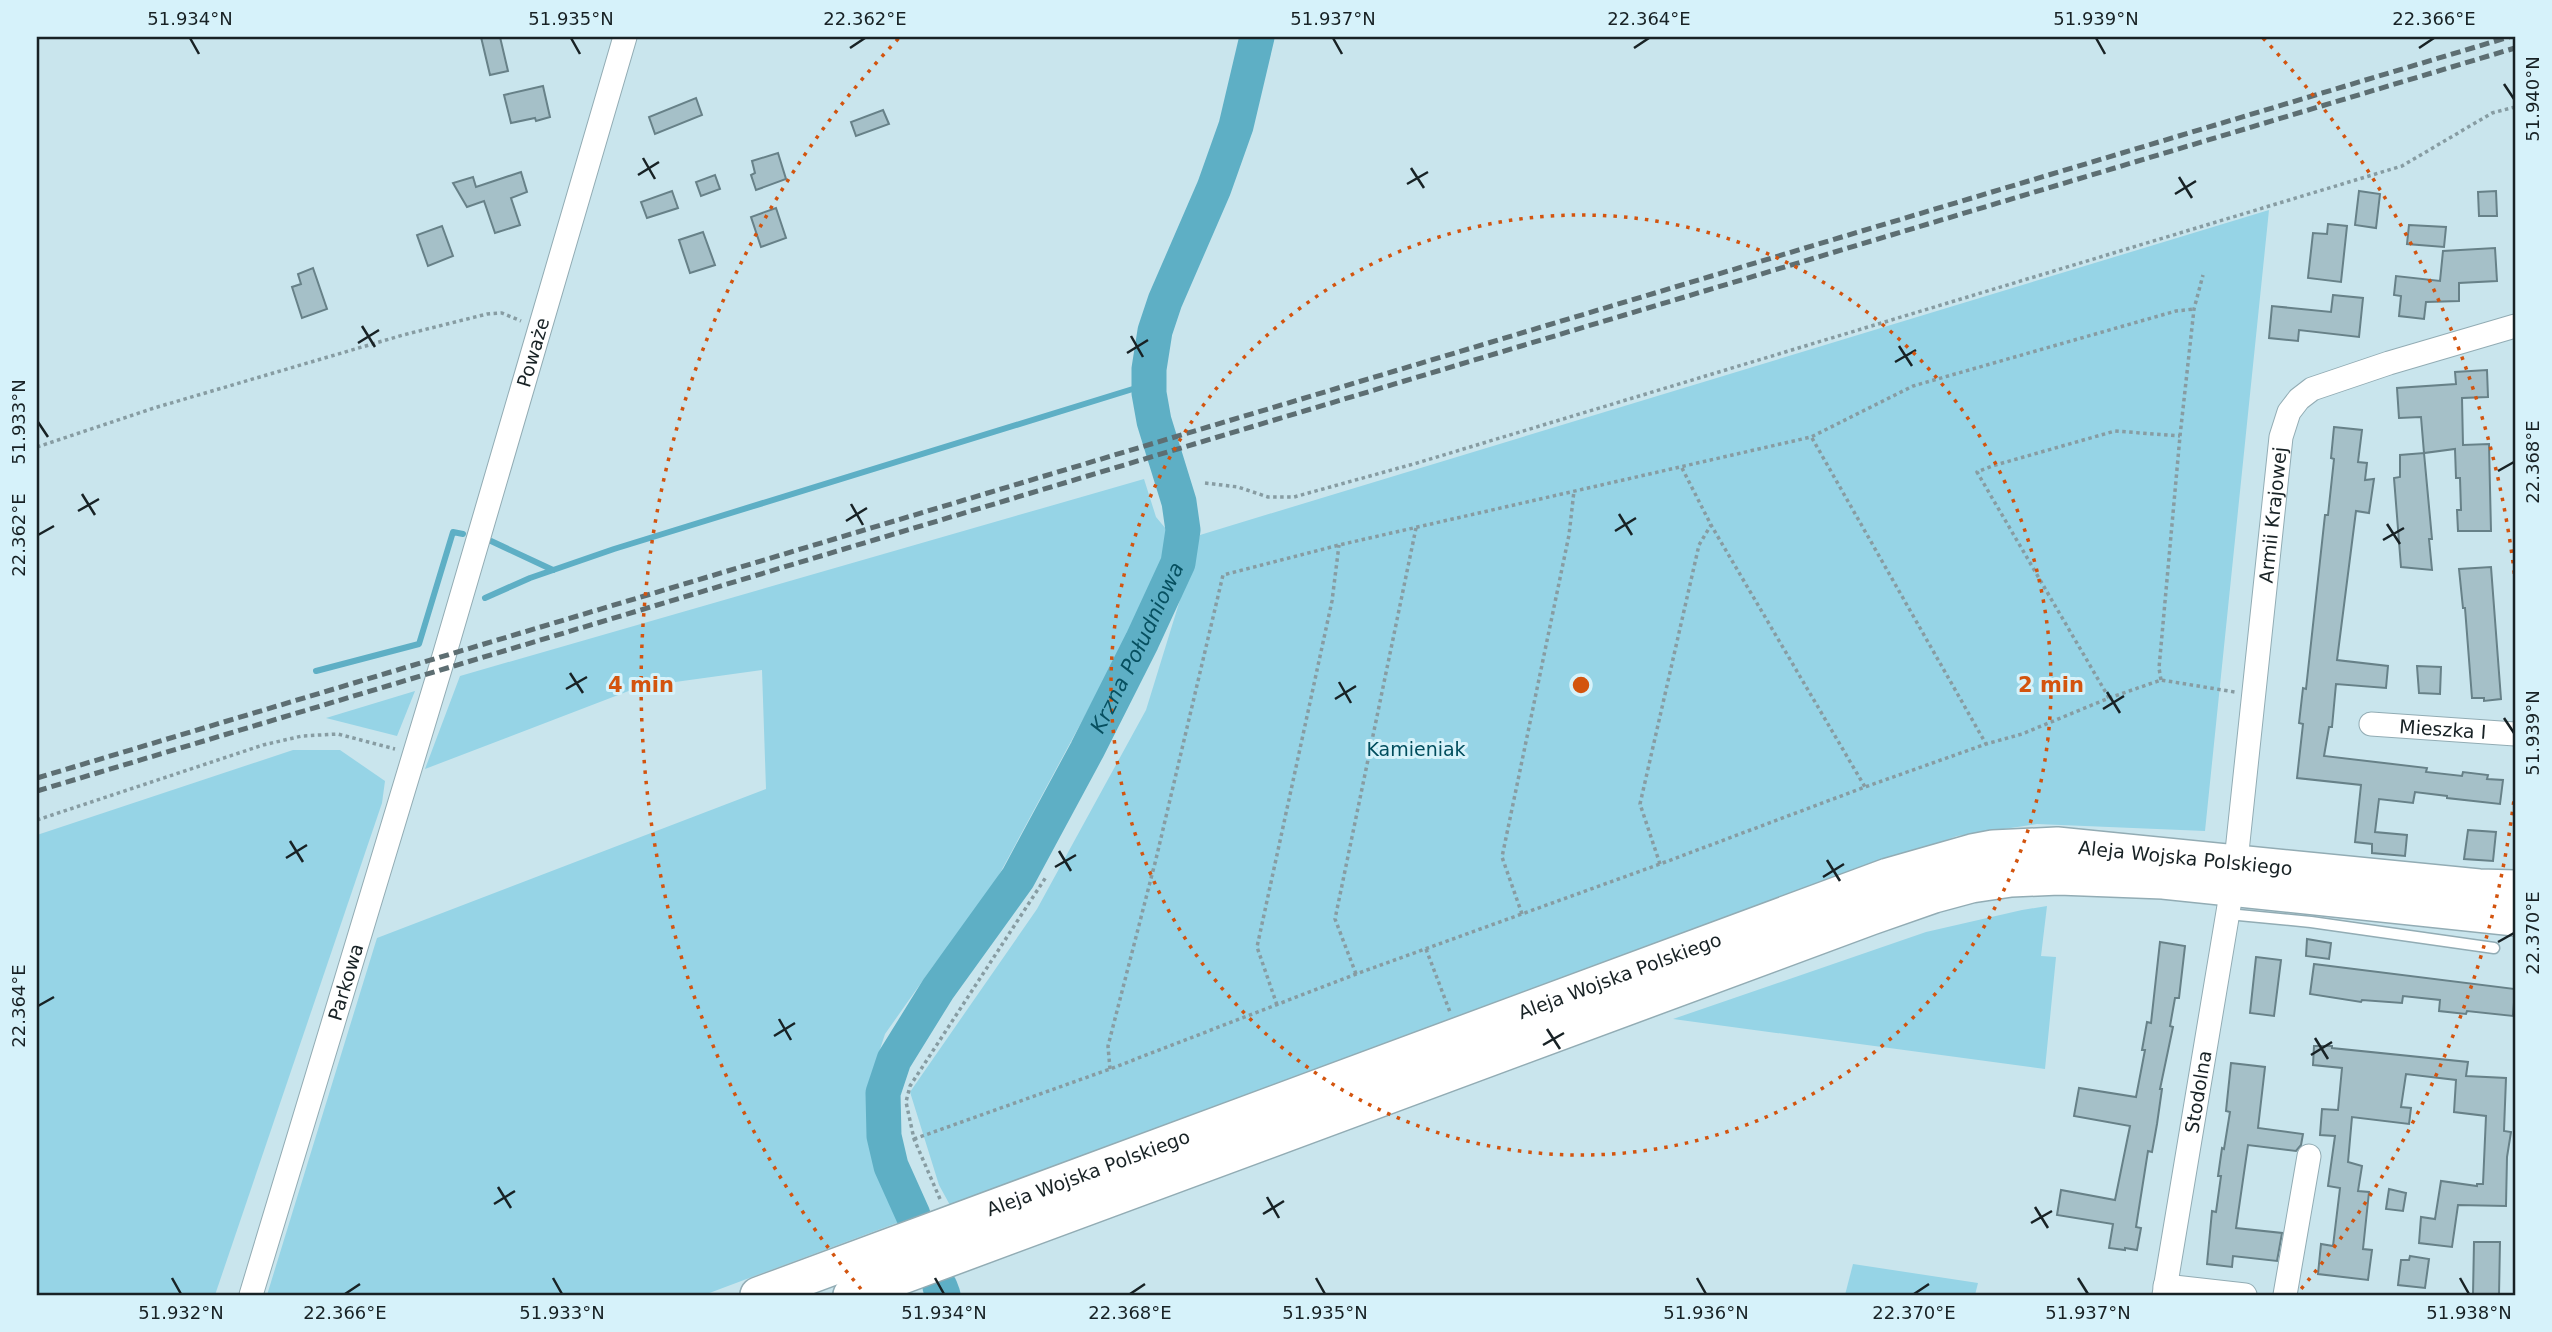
<svg xmlns="http://www.w3.org/2000/svg" width="2552" height="1332" font-family="'DejaVu Sans',sans-serif">
	<style>
		.green { fill: #96d4e6 }
		.lines { fill: none; stroke-linecap: round; stroke-linejoin: round }
		.stream { stroke: #5eafc5; stroke-width: 6 }
		.river { stroke: #5eafc5; stroke-width: 35 }
		.building { fill: #a5c0c8; stroke: #678188; stroke-width: 2 }
		.service-casing { stroke: #92acb4; stroke-width: 13 }
		.minor-casing { stroke: #92acb4; stroke-width: 25 }
		.primary-casing { stroke: #92acb4; stroke-width: 38 }
		.path { stroke: #879ca2; stroke-width: 3.5; stroke-dasharray: 3.5 3.5; stroke-linecap: butt }
		.service { stroke: #fff; stroke-width: 10 }
		.minor { stroke: #fff; stroke-width: 23 }
		.primary { stroke: #fff; stroke-width: 35 }
		.rail { stroke: #5d6e72; stroke-width: 5; stroke-dasharray: 10 5; stroke-linecap: butt }
		.ticks { fill: none; stroke: #182225; stroke-width: 2.5 }
		.ring { fill: none; stroke: #d3540e; stroke-width: 3.5; stroke-dasharray: 3.5 7 }
		.labels { text-anchor: middle; stroke-width: 6; stroke-linejoin: round; paint-order: stroke }
		.street-label { font-size: 19px; fill: #182225; stroke: #d6f2fa }
		.park-label { font-size: 19px; fill: #024d5d; stroke: #d6f2fa }
		.water-label { font-size: 21px; font-style: italic; fill: #075060; stroke: #d6f2fa }
		.centre { fill: #d3540e; stroke: #d6f2fa; stroke-width: 3.5 }
		.ring-label { font-size: 21px; text-anchor: middle; font-weight: bold; fill: #d3540e; stroke: #d6f2fa; stroke-width: 6; stroke-linejoin: round; paint-order: stroke }
		.neatline { fill: none; stroke: #182225; stroke-width: 2.5 }
		.ticks-label { font-size: 18px; text-anchor: middle; fill: #182225 }
	</style>
	<rect width="100%" height="100%" fill="#c9e5ed"/>
	<g class="green">
		<polygon points="2269,210 2205,831 2037,824 1957,836 951,1207 939,1185 910,1092 1037,909 1146,710 1200,535"/>
		<polygon points="1144,479 1156,517 1171,535 1151,593 986,899 933,966 885,1034 868,1086 868,1132 902,1221 704,1295 267,1295 377,938 766,789 762,670 639,687 425,769 460,676"/>
		<polygon points="415,691 397,736 326,718"/>
		<polygon points="293,750 340,750 385,781 382,803 215,1295 37,1295 37,835"/>
		<polygon points="2047,906 2041,956 2056,957 2045,1069 1673,1019 1926,932 2022,910"/>
		<polygon points="1853,1264 1978,1283 1975,1295 1845,1295"/>
	</g>
	<g class="lines">
		<g class="stream">
			<polyline points="491,541 553,570"/>
			<polyline points="485,598 530,578 614,549 1149,384"/>
			<polyline points="316,671 419,644 453,532 463,534"/>
		</g>
		<g class="river">
			<path id="s1" d="M913 1215 891 1166 884 1136 883 1093 894 1060 938 989 1018 878 1087 750 1142 641 1178 563 1183 530 1179 502 1154 421 1149 393V369L1155 331 1165 301 1214 188 1236 126 1257 37"/>
			<polyline points="940,1287 943,1295"/>
		</g>
	</g>
	<g class="building">
		<polygon points="481,37 500,37 508,71 490,75"/>
		<polygon points="543,86 550,117 536,121 535,118 511,123 504,95"/>
		<polygon points="696,98 702,115 655,134 649,117"/>
		<polygon points="883,110 889,124 856,136 851,122"/>
		<polygon points="778,153 786,179 756,190 751,175 755,173 752,161"/>
		<polygon points="521,172 527,192 511,198 520,225 495,233 484,201 467,207 453,183 473,177 476,187"/>
		<polygon points="715,175 720,189 701,196 696,182"/>
		<polygon points="672,191 678,208 647,218 641,202"/>
		<polygon points="2359,191 2380,194 2376,228 2355,225"/>
		<polygon points="2496,191 2497,216 2479,216 2478,192"/>
		<polygon points="776,208 786,238 761,247 751,217"/>
		<polygon points="2328,224 2347,226 2341,282 2308,278 2313,233 2327,234"/>
		<polygon points="2409,225 2446,227 2444,247 2407,244"/>
		<polygon points="442,226 453,256 428,266 417,235"/>
		<polygon points="703,232 715,265 690,273 679,240"/>
		<polygon points="2495,248 2497,281 2459,283 2459,301 2426,302 2424,319 2399,316 2401,296 2394,295 2396,276 2440,281 2443,251"/>
		<polygon points="313,268 327,309 302,318 292,287 301,284 298,274"/>
		<polygon points="2333,295 2363,298 2359,337 2299,330 2298,341 2269,338 2272,306 2331,312"/>
		<polygon points="2487,370 2488,397 2462,398 2463,445 2489,444 2491,531 2458,531 2457,510 2461,510 2460,478 2456,478 2455,449 2424,453 2421,417 2399,418 2397,388 2456,384 2455,372"/>
		<polygon points="2334,427 2362,430 2358,462 2367,463 2365,480 2374,479 2369,513 2356,511 2337,660 2388,666 2386,688 2336,684 2332,727 2329,727 2324,756 2427,768 2426,772 2462,776 2463,772 2488,775 2487,779 2503,780 2500,804 2447,798 2447,796 2415,792 2413,803 2379,799 2375,832 2407,835 2405,856 2372,853 2372,844 2355,842 2361,785 2297,778 2303,724 2299,723 2303,688 2306,689 2325,515 2328,515 2334,459 2331,458"/>
		<polygon points="2424,453 2432,539 2429,539 2432,570 2401,567 2394,478 2400,477 2400,455"/>
		<polygon points="2491,567 2501,699 2484,701 2484,698 2472,698 2465,608 2463,608 2459,569"/>
		<polygon points="2417,666 2441,667 2440,694 2419,693"/>
		<polygon points="2468,830 2496,832 2493,861 2464,859"/>
		<polygon points="2307,939 2331,943 2329,959 2306,956"/>
		<polygon points="2160,942 2185,946 2179,998 2175,998 2170,1026 2173,1027 2160,1089 2162,1089 2157,1124 2152,1152 2148,1151 2136,1227 2141,1228 2137,1250 2125,1248 2125,1250 2109,1248 2113,1224 2057,1215 2061,1190 2115,1200 2130,1126 2074,1116 2079,1088 2136,1097 2145,1050 2142,1050 2147,1022 2151,1023"/>
		<polygon points="2256,957 2281,960 2274,1016 2250,1013"/>
		<polygon points="2314,964 2515,989 2513,1016 2467,1011 2466,1014 2439,1011 2440,1000 2403,996 2402,1003 2362,1000 2361,1002 2310,994"/>
		<polygon points="2314,1046 2332,1046 2332,1048 2468,1062 2466,1076 2506,1078 2504,1131 2511,1132 2507,1157 2506,1206 2458,1205 2452,1247 2419,1243 2421,1217 2435,1219 2441,1181 2477,1186 2477,1184 2483,1184 2486,1116 2454,1112 2456,1080 2406,1074 2401,1107 2411,1108 2409,1124 2352,1117 2348,1162 2362,1166 2358,1191 2369,1192 2363,1249 2372,1250 2368,1280 2318,1274 2321,1244 2333,1246 2340,1188 2328,1186 2335,1136 2320,1135 2322,1109 2338,1110 2342,1068 2313,1065"/>
		<polygon points="2231,1063 2265,1067 2258,1128 2303,1134 2301,1145 2296,1151 2248,1145 2236,1228 2282,1233 2277,1261 2233,1256 2232,1267 2207,1264 2212,1211 2216,1212 2221,1176 2218,1176 2222,1148 2224,1149 2230,1112 2226,1111"/>
		<polygon points="2389,1189 2406,1193 2403,1211 2386,1209"/>
		<polygon points="2474,1242 2500,1242 2499,1295 2473,1295"/>
		<polygon points="2410,1256 2429,1259 2425,1288 2398,1285 2401,1260 2409,1260"/>
	</g>
	<g class="lines">
		<g class="service-casing">
			<polyline id="service" points="2228,914 2311,922 2494,948"/>
		</g>
		<g class="minor-casing">
			<g id="minor">
				<path id="s2" d="M2371 724 2515 734"/>
				<path id="s3" d="M2236 861 2281 437 2289 412 2299 399 2312 389 2389 363 2515 326"/>
				<polyline points="2165,1286 2245,1295"/>
				<path id="s4" d="M251 1295 444 656 625 37"/>
				<path id="s5" d="M2164 1295 2232 888"/>
				<polyline points="2285,1295 2309,1156"/>
			</g>
		</g>
		<g class="primary-casing">
			<g id="primary">
				<path id="s6" d="M758 1295 1888 876 1972 852 1993 848 2057 845 2479 887 2515 888"/>
				<polyline points="851,1295 1871,917 1934,895 1971,885 2011,879 2059,877 2163,881 2515,918"/>
			</g>
		</g>
		<g class="path">
			<polyline points="1812,438 1986,744"/>
			<polyline points="37,447 154,408 403,335 487,314 502,313 521,321"/>
			<polyline points="1682,468 1711,525 1865,787"/>
			<polyline points="1205,483 1238,487 1268,497 1294,497 1417,463 2402,166 2492,113 2515,107"/>
			<polyline points="2161,680 2159,668 2180,436 2194,309 2203,275"/>
			<polyline points="2109,698 1977,472 1992,466 2115,431 2180,436"/>
			<polyline points="37,820 263,745 302,736 338,734 395,749"/>
			<polyline points="1660,864 1640,804 1699,545 1711,525"/>
			<polyline points="1522,914 1502,857 1569,535 1574,491"/>
			<polyline points="1426,949 1450,1012"/>
			<polyline points="1356,974 1335,919 1416,528"/>
			<polyline points="1277,1005 1257,947 1332,601 1339,545"/>
			<polyline points="1110,1069 1108,1046 1156,859 1223,575 1339,545 1811,437 1913,386 2176,311 2194,309"/>
			<polyline points="914,1139 1110,1069 1356,974 1660,864 1865,787 1986,744 2022,734 2109,698 2161,680 2235,692"/>
			<polyline points="940,1199 914,1139 906,1102 910,1086 1046,877"/>
		</g>
		<use href="#service" class="service"/>
		<use href="#minor" class="minor"/>
		<use href="#primary" class="primary"/>
		<g class="rail">
			<polyline points="37,778 2509,37"/>
			<polyline points="37,791 2515,48"/>
		</g>
	</g>
	<path class="ticks" d="M190 38 199 54M571 38 580 54M1333 38 1342 54M2096 38 2105 54M850 48 865 38M1634 48 1649 38M2419 48 2434 38M2504 84 2514 99M643 158 655 179M1411 168 1424 188M638 175 659 162M2179 177 2192 198M1407 184 1428 172M2175 194 2196 181M362 326 375 347M1131 336 1143 357M358 343 379 330M1899 346 1912 366M1127 353 1148 340M1895 362 1916 350M38 422 48 437M2498 471 2514 462M82 494 95 515M851 504 863 525M78 511 99 499M1619 514 1632 535M846 521 867 508M2387 524 2400 544M1615 531 1636 518M38 535 54 526M2383 540 2404 528M570 673 583 693M1339 682 1351 703M566 689 587 677M2107 692 2120 713M1335 699 1356 686M2103 709 2124 696M2504 718 2514 733M290 841 303 862M1059 851 1071 871M286 858 307 845M1827 860 1840 881M1055 867 1076 855M1823 877 1844 864M2498 942 2514 933M38 1006 54 997M779 1019 791 1040M1547 1029 1560 1049M774 1036 795 1023M2315 1038 2328 1059M1543 1045 1564 1033M2311 1055 2332 1042M498 1187 511 1208M1267 1197 1279 1218M494 1204 515 1191M2035 1207 2048 1228M1263 1214 1284 1201M2031 1223 2052 1211M172 1278 181 1294M553 1278 562 1294M935 1278 944 1294M1316 1278 1325 1294M1697 1278 1706 1294M2078 1278 2088 1294M2460 1278 2469 1294M345 1294 360 1284M1130 1294 1145 1284M1914 1294 1929 1284"/>
	<g class="ring">
		<circle cx="1581" cy="685" r="470"/>
		<path d="M2515 791A940 940 0 0 1 2301 1289M861 1289A940 940 0 0 1 899 38M2263 38A940 940 0 0 1 2515 579"/>
	</g>
	<g class="labels">
		<g class="street-label">
			<text dy="7" stroke="none"><textPath href="#s4" startOffset="984">Poważe</textPath></text>
			<text dy="7" stroke="none"><textPath href="#s3" startOffset="348">Armii Krajowej</textPath></text>
			<text dy="7" stroke="none"><textPath href="#s2" startOffset="72">Mieszka I</textPath></text>
			<text dy="7" stroke="none"><textPath href="#s6" startOffset="1507">Aleja Wojska Polskiego</textPath></text>
			<text dy="7" stroke="none"><textPath href="#s6" startOffset="919">Aleja Wojska Polskiego</textPath></text>
			<text dy="7" stroke="none"><textPath href="#s4" startOffset="327">Parkowa</textPath></text>
			<text dy="7" stroke="none"><textPath href="#s5" startOffset="206">Stodolna</textPath></text>
			<text dy="7" stroke="none"><textPath href="#s6" startOffset="352">Aleja Wojska Polskiego</textPath></text>
		</g>
		<g class="park-label">
			<text x="1416" y="756">Kamieniak</text>
		</g>
		<g class="water-label">
			<text dy="7" stroke="none"><textPath href="#s1" startOffset="642">Krzna Południowa</textPath></text>
		</g>
	</g>
	<circle cx="1581" cy="685" r="10" class="centre"/>
	<g class="ring-label">
		<text x="2051" y="692">2 min</text>
		<text x="641" y="692">4 min</text>
	</g>
	<rect width="2552" height="1332" fill="none" stroke="#d6f2fa" stroke-width="77"/>
	<rect x="38" y="38" width="2476" height="1256" class="neatline"/>
	<g class="ticks-label">
		<text x="190" y="25">51.934°N</text>
		<text x="571" y="25">51.935°N</text>
		<text x="865" y="25">22.362°E</text>
		<text x="1333" y="25">51.937°N</text>
		<text x="1649" y="25">22.364°E</text>
		<text x="2096" y="25">51.939°N</text>
		<text x="2434" y="25">22.366°E</text>
		<text transform="translate(2533 99) rotate(-90)" y="6">51.940°N</text>
		<text transform="translate(19 422) rotate(-90)" y="6">51.933°N</text>
		<text transform="translate(2533 462) rotate(-90)" y="6">22.368°E</text>
		<text transform="translate(19 535) rotate(-90)" y="6">22.362°E</text>
		<text transform="translate(2533 733) rotate(-90)" y="6">51.939°N</text>
		<text transform="translate(2533 933) rotate(-90)" y="6">22.370°E</text>
		<text transform="translate(19 1006) rotate(-90)" y="6">22.364°E</text>
		<text x="181" y="1319">51.932°N</text>
		<text x="345" y="1319">22.366°E</text>
		<text x="562" y="1319">51.933°N</text>
		<text x="944" y="1319">51.934°N</text>
		<text x="1130" y="1319">22.368°E</text>
		<text x="1325" y="1319">51.935°N</text>
		<text x="1706" y="1319">51.936°N</text>
		<text x="1914" y="1319">22.370°E</text>
		<text x="2088" y="1319">51.937°N</text>
		<text x="2469" y="1319">51.938°N</text>
	</g>
</svg>
